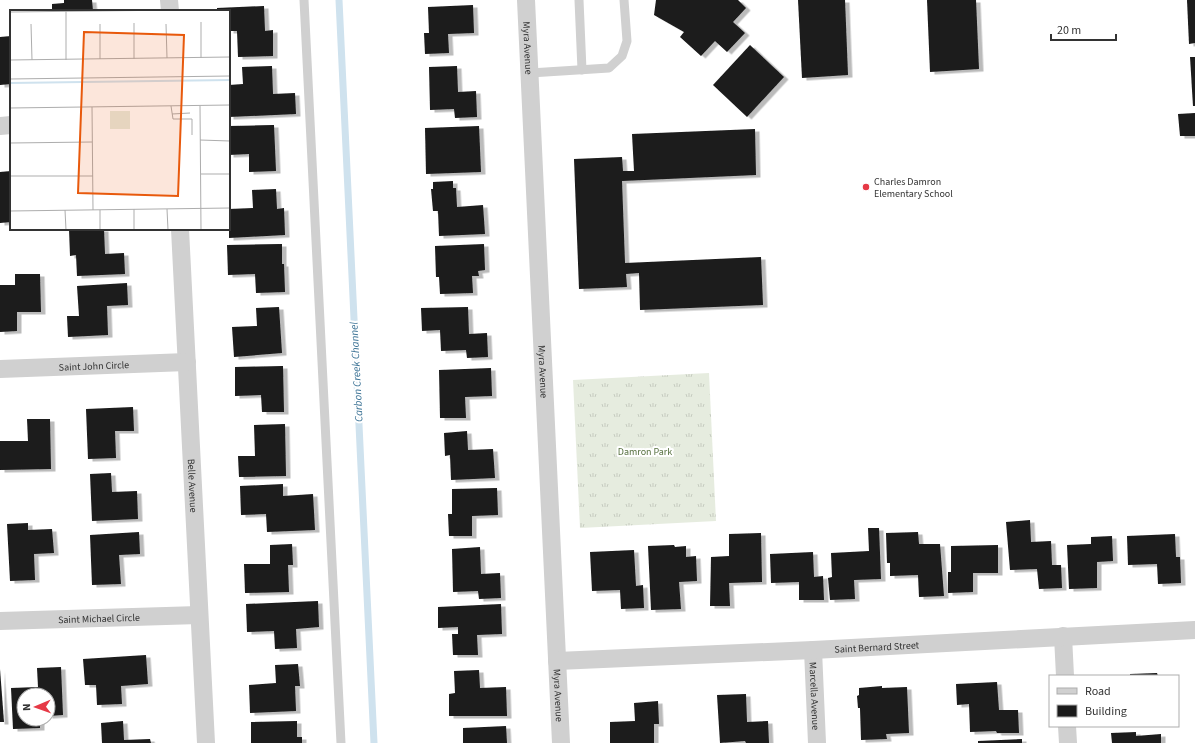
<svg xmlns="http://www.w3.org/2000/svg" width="1195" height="743" font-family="'Source Sans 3',sans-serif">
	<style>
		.grass { fill: url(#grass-tufts) }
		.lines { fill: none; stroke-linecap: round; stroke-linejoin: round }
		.stream { stroke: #cfe2ee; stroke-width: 7 }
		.building { fill: #1a1a1a; filter: url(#shadow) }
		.service { stroke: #d0d0d0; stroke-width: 9 }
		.minor { stroke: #d0d0d0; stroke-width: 18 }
		.poi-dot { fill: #e63946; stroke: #fff; stroke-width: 1.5 }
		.labels { text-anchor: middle; stroke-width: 4; stroke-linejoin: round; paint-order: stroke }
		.street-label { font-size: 10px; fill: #333; stroke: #fff }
		.poi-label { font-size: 10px; fill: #333; stroke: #fff; text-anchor: start }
		.park-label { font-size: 10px; fill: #56703f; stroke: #fff }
		.water-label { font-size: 11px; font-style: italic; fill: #3f7597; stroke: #fff }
		.inset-river { fill: none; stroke: #cfe2ee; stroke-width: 2 }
		.inset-road { fill: none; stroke: #adadad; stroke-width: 1 }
		.view { fill: #e8590c; fill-opacity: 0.15; stroke: #e8590c; stroke-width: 2 }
		.inset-edge { fill: none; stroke: #333; stroke-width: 2 }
	</style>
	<defs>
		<pattern id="grass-tufts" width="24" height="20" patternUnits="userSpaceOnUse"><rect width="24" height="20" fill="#e6ecdf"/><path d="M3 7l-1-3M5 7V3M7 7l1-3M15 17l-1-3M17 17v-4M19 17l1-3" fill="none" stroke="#c6cbc0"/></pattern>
		<filter id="shadow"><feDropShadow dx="4.5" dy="2.5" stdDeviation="0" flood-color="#0004"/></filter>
	</defs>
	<rect width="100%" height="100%" fill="#fff"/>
	<polygon class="grass" points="709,373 716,521 580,528 573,380"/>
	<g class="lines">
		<polyline class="stream" points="339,0 374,743"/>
	</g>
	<g class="building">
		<polygon points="64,0 92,0 93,11 52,11 52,4 64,3"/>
		<polygon points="656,0 738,0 746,8 733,22 745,33 727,52 715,41 701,56 680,37 684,32 654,15"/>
		<polygon points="798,0 845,0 848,75 802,78"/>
		<polygon points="927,0 976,0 979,69 930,72"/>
		<polygon points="1187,0 1195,0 1195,43 1189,44"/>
		<polygon points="473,5 474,33 448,34 449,53 425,54 424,33 429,33 428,7"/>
		<polygon points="264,6 265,31 273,30 273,56 238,57 237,31 229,31 229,11 217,11 217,8"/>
		<polygon points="11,36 11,84 0,85 0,37"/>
		<polygon points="750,45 784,77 747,117 713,85"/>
		<polygon points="1190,57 1195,57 1195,106 1193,106"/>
		<polygon points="272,66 273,94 295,93 296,114 229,117 229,85 243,84 242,67"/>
		<polygon points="457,66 458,92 476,91 477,117 455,118 454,109 430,110 429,67"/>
		<polygon points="1195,113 1195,136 1180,136 1178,114"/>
		<polygon points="274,125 276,171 249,172 249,154 229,155 229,126"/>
		<polygon points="479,126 481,172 426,174 425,128"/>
		<polygon points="755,129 756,175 622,181 625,263 761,257 763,305 640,310 639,273 626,274 627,287 579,289 574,159 622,157 623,171 634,171 632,134"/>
		<polygon points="11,171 11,222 0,223 0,172"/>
		<polygon points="453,181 453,188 456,188 457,207 483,205 485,234 439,236 438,211 433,211 431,189 433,189 433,182"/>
		<polygon points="276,189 277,209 284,208 285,235 229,238 229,209 253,208 252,190"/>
		<polygon points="69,229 104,229 105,254 124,253 125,274 77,276 76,255 70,256"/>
		<polygon points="282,244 282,264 284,264 285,292 256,293 255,274 228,275 227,245"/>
		<polygon points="484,244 485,270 478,271 479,276 472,276 473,293 440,294 439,277 436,277 435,246"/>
		<polygon points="15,274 40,274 41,312 17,312 17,331 0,332 0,285 15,285"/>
		<polygon points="127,283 128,305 107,306 108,335 68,337 67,316 79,316 77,286"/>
		<polygon points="279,307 282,353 234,357 232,327 257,326 256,308"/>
		<polygon points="468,307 469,334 487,333 488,357 467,358 466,350 441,351 440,330 422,331 421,308"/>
		<polygon points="283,366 284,412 262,412 261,395 235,396 235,367"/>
		<polygon points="491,368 492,396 465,397 466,418 440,418 439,370"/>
		<polygon points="133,407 134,431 115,431 116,458 88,459 86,409"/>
		<polygon points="27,419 50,419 51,469 0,470 0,441 28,441"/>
		<polygon points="285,424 286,476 239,477 238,456 255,456 254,425"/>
		<polygon points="467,431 468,450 493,449 495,478 451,480 450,455 445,456 444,433"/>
		<polygon points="111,473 112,492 137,491 138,519 92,521 90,474"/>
		<polygon points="283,484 283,496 313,494 315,530 267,532 266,514 241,515 240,486"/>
		<polygon points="497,488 498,515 472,516 472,536 449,536 448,514 452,514 452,489"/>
		<polygon points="1030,520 1031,542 1051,541 1052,565 1061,565 1062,588 1039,589 1037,569 1010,570 1006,522"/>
		<polygon points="28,523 28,530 52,529 54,553 34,554 35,580 10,581 7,524"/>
		<polygon points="868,528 879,528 881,579 854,580 855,599 830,600 828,578 832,577 831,553 869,551"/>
		<polygon points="139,532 140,554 119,555 121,584 92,585 90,535"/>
		<polygon points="918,532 919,544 940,544 944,596 919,597 918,575 890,576 890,563 887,563 886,533"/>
		<polygon points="761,533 762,582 729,583 730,606 710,606 711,557 729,556 729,534"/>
		<polygon points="1175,534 1176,557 1180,557 1181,583 1158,584 1157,564 1128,565 1127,536"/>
		<polygon points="1112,536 1113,561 1097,562 1097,588 1069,589 1067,545 1091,544 1091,537"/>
		<polygon points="292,544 293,565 288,565 289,592 245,593 244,564 270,564 270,545"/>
		<polygon points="674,545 675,547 686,546 686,557 696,556 697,581 679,582 681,609 651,610 648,546"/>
		<polygon points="998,545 998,573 973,573 973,592 948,593 948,572 951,572 951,546"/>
		<polygon points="480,547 481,574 500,573 501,598 479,599 478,591 453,592 452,549"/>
		<polygon points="634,550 636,586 643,585 644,608 621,609 620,590 592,591 590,552"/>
		<polygon points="813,552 814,577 823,576 824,600 799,600 799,582 771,583 770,554"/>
		<polygon points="318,601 319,627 296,629 297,648 275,649 274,631 247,632 246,604"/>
		<polygon points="501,604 502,634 477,635 478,655 453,655 452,634 458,634 458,627 438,628 438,607"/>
		<polygon points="146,655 148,684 121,686 122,704 97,705 96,685 85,685 83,659"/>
		<polygon points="298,664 300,686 295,686 296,711 250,713 249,685 276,683 275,665"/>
		<polygon points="61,667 63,715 48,716 48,695 24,695 24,719 40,719 40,728 13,729 11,688 38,687 37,668"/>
		<polygon points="0,669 4,722 0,722"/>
		<polygon points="479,670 480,688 506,687 507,716 449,716 449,694 455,693 454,671"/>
		<polygon points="1157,673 1158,676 1130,676 1130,674"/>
		<polygon points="997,682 999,710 1018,710 1019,733 997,733 996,731 970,732 969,704 957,705 956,684"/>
		<polygon points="882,686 882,688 907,687 909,733 886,734 887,739 861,740 860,708 858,708 857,696 859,695 859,688"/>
		<polygon points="746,694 747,722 768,721 769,743 746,743 745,741 720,743 717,695"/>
		<polygon points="658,701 659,724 654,724 654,743 610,743 610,722 635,721 634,703"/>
		<polygon points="123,721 124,740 150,739 151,743 102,743 101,723"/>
		<polygon points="297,721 297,737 302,737 302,743 251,743 251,722"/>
		<polygon points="506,726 507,743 463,743 463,728"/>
		<polygon points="1136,732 1136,736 1161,734 1161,743 1112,743 1111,733"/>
		<polygon points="1022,739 1022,743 978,743 978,741"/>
	</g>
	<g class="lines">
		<g class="service">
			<polyline points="304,0 341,743"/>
			<polyline points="579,0 582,70"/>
			<polyline points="530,73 609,68 622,56 627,41 624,0"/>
		</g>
		<g class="minor">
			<polyline points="169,0 170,11"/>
			<path id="s1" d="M526 0 561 743"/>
			<polyline points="0,126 11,125"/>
			<path id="s2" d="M180 229 206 743"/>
			<path id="s3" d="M0 369 187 362"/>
			<path id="s4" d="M0 621 199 615"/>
			<polyline points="1063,636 1065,676"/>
			<path id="s5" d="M813 650 817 743"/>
			<path id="s6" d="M557 661 813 650 1195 630"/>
			<polyline points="1067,726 1068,743"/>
		</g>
	</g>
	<circle class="poi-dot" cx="866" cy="187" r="4"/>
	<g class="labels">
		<g class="street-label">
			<text dy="4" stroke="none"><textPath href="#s1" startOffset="48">Myra Avenue</textPath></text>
			<text dy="4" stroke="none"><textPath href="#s3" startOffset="94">Saint John Circle</textPath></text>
			<text dy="4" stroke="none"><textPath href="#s1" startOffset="372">Myra Avenue</textPath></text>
			<text dy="4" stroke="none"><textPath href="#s2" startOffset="257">Belle Avenue</textPath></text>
			<text dy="4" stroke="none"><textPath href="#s4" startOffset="99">Saint Michael Circle</textPath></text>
			<text dy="4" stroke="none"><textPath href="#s6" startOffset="320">Saint Bernard Street</textPath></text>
			<text dy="4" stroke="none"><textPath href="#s1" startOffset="696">Myra Avenue</textPath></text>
			<text dy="4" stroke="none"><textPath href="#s5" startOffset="46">Marcella Avenue</textPath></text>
		</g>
		<g class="poi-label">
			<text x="874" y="185">Charles Damron<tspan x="874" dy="12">Elementary School</tspan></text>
		</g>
		<g class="park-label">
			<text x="645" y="455">Damron Park</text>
		</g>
		<g class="water-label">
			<text transform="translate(356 372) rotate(-93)" y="4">Carbon Creek Channel</text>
		</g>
	</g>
	<g transform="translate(10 10)">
		<rect width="220" height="220" fill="#fff"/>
		<path d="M100 101H120V119H100Z" fill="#e6ecdf"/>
		<path class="inset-river" d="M0 73 220 70"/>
		<path class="inset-road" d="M56 0V50M0 2 169 0M191 12V48M124 13V49M21 14 22 50M156 14 157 48M90 49V14M0 50 220 47M0 69 220 66M161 96 163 109H182V125M190 96 191 220M82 97 83 200M0 98 220 95M162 104 180 103M190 130 220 131M0 133 82 132M191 164H220M0 166H83M157 199 158 220M55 200 56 220M90 200V220M0 201 220 198M124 220V199"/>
		<path class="view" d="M74 22 174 25 168 186 68 183Z"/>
		<rect width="220" height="220" class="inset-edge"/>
	</g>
	<rect x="1049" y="675" width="130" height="52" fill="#ffffff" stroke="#adadad"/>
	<rect x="1057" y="688" width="20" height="6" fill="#d0d0d0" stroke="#adadad"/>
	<text x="1085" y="695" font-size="12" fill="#333333">Road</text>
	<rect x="1057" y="705" width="20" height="12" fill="#1a1a1a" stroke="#adadad"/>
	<text x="1085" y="715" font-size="12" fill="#333333">Building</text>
	<g transform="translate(36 707) rotate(268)"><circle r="19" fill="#ffffff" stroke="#adadad"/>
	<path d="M0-3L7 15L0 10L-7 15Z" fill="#e63946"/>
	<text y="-6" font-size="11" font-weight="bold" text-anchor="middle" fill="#333333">N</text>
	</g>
	<path d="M1051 34v6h65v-6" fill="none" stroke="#333333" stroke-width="2"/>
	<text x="1057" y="34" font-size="12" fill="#333333" stroke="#ffffff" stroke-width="3" paint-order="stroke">20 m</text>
</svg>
